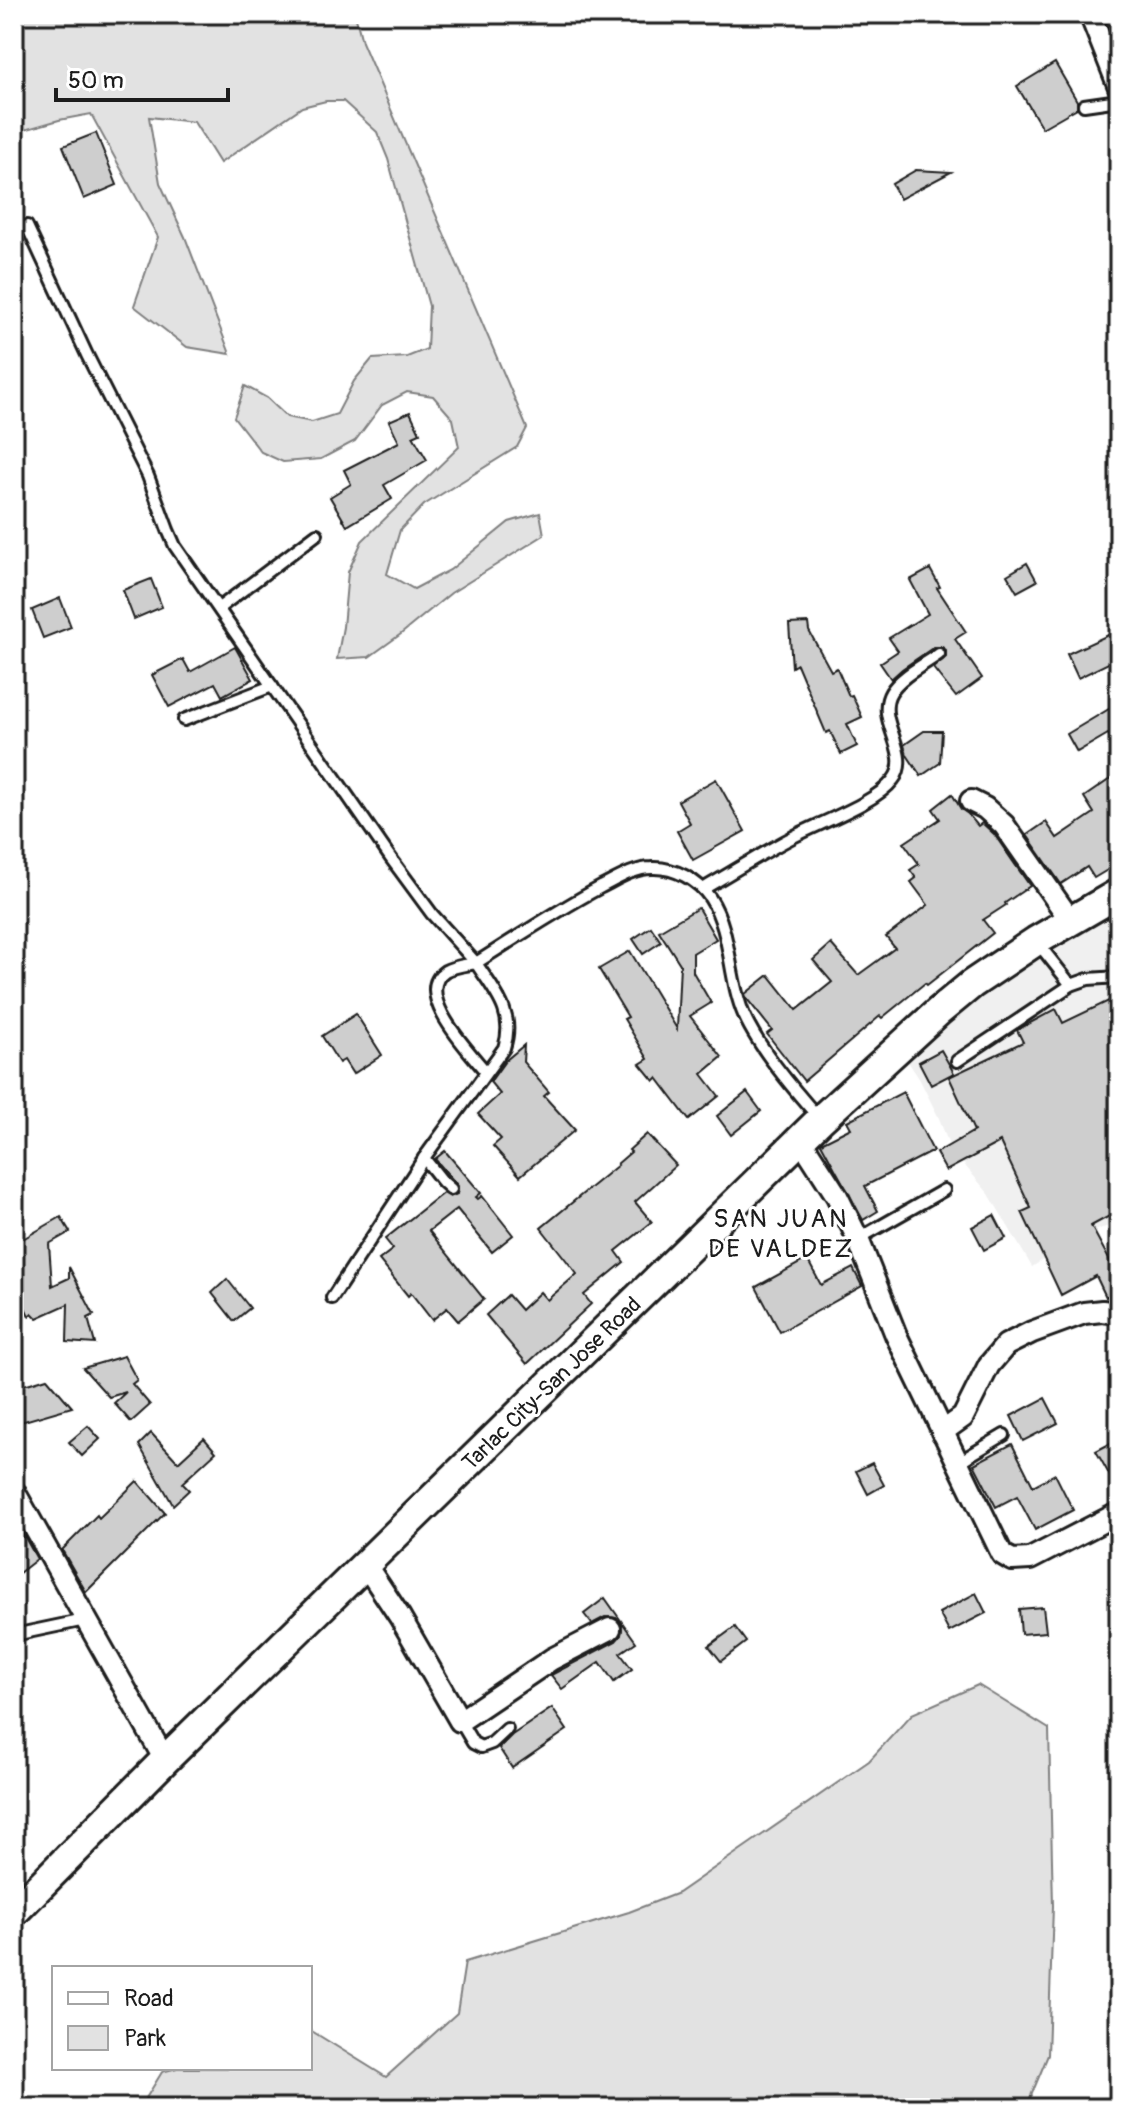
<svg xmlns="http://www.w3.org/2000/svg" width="1133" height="2122" font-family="Pangolin,sans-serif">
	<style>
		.built { fill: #f0f0f0 }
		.green { fill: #e2e2e2; stroke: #7f7f7f; stroke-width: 2 }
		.building { fill: #cecece; stroke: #1c1c1c; stroke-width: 2 }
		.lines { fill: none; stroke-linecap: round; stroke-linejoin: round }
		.lane-casing { stroke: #1c1c1c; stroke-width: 16 }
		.street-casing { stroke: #1c1c1c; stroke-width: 26 }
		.secondary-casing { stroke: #1c1c1c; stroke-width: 34 }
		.lane { stroke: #fff; stroke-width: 10 }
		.street { stroke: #fff; stroke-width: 20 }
		.secondary { stroke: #fff; stroke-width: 28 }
		.labels { text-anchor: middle; stroke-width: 6; stroke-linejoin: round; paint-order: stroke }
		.street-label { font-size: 22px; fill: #1c1c1c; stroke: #fff }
		.quarter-label { font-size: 26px; letter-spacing: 2px; fill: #1c1c1c; stroke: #fff }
	</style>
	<rect width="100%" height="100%" fill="#fff"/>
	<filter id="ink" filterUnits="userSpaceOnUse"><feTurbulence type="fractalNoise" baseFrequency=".0125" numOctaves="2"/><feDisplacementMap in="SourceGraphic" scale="16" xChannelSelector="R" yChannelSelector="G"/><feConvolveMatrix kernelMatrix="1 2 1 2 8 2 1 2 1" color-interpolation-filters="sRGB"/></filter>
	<g filter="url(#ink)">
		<polygon class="built" points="1119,911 1119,1222 1076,1238 1032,1267 989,1194 950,1148 939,1118 920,1080 905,1057 985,993"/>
		<g class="green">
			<polygon points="14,14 355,14 362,42 527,428 517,447 424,505 400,530 387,574 414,589 450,570 509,522 540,513 544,535 451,593 401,634 369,657 337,659 343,627 348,572 362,541 459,447 453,419 433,396 407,392 382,405 355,441 321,459 283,462 261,452 234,417 245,386 267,398 287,417 312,422 337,414 354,381 372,359 407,357 427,349 429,306 388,159 377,132 343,101 326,101 302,107 220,163 194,122 149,117 160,183 185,237 230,354 187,347 134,306 158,237 91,114 59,120 14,133"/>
			<polygon points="978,1685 1049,1729 1053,1906 1048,2055 1026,2108 140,2108 162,2072 177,2068 310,2068 310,2030 386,2077 457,2013 465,1962 629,1912 678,1893 869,1761 912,1714"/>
		</g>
		<g class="building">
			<polygon points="1055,63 1077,101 1077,108 1042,128 1017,86"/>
			<polygon points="96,133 117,185 84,199 63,146"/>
			<polygon points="916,170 951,172 900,199 892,184"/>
			<polygon points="410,412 420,433 413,436 427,460 384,485 392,499 347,526 330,497 351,484 344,470 399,442 389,421"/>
			<polygon points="1027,563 1037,581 1017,592 1007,575"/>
			<polygon points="930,569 940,587 937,588 966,632 955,639 982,678 956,697 933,668 946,657 946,650 942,647 934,647 902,669 891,679 880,663 898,651 889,638 928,614 910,580"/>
			<polygon points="151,579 162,607 134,619 123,590"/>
			<polygon points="60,598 71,627 43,638 32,610"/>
			<polygon points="808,623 809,631 831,671 837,668 849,696 852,695 862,717 847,724 857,746 841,754 830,731 826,733 797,664 792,667 789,624"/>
			<polygon points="1119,630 1119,658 1078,678 1067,654"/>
			<polygon points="235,647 253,679 222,696 215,683 169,707 152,675 183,659 190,672"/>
			<polygon points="1119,703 1119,749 1108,734 1077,752 1067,734"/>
			<polygon points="924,731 942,731 940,763 921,776 907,755 904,745"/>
			<polygon points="1119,773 1119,863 1094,878 1087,867 1061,884 1027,835 1046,822 1057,838 1094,813 1084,797"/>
			<polygon points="716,779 745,831 693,860 677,831 690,823 678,801"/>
			<polygon points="952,794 961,809 968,814 978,826 982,823 994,834 1030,886 1005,903 1006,905 983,920 993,933 927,985 925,983 882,1018 880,1016 804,1081 767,1034 772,1030 747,999 745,994 769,975 797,1010 832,982 813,960 831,944 858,975 895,948 886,937 928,905 911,882 916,878 910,870 919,864 904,843 940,819 933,809"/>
			<polygon points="698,908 716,939 693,953 693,972 711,1003 690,1016 722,1057 702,1074 719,1096 689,1120 657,1078 654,1081 640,1064 648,1059 624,1019 628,1017 599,969 630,951 677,1029 680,964 659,931"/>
			<polygon points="651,927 661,942 643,954 633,939"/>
			<polygon points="1119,996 1119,1040 1112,1043 1119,1058 1119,1211 1091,1226 1111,1263 1119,1259 1119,1290 1106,1297 1096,1276 1061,1295 1022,1212 1031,1208 1000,1142 946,1171 936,1153 974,1131 949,1077 1023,1042 1017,1030 1056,1009 1063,1023"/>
			<polygon points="356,1014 382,1055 353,1074 344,1060 339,1063 322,1036"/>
			<polygon points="524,1045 523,1062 549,1092 544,1096 575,1130 520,1176 493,1146 501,1139 478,1114 500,1094 490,1082 505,1061"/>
			<polygon points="941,1050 954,1073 931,1085 919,1062"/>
			<polygon points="747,1092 761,1111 731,1135 717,1116"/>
			<polygon points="903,1092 933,1151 865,1186 878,1211 863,1220 821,1143 851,1128 847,1121"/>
			<polygon points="647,1134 676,1165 635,1202 652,1222 616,1251 624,1262 584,1295 591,1304 527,1364 486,1315 508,1295 521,1310 540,1292 547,1300 577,1274 541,1228 618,1165 617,1164 631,1152 629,1150"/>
			<polygon points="445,1151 481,1193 476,1197 478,1199 482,1196 513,1235 492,1252 457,1209 429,1231 484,1299 458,1321 447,1308 432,1320 411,1293 408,1296 379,1260 393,1249 385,1239 443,1193 450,1197 457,1194 458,1186 435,1159"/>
			<polygon points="994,1215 1006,1238 984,1250 972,1227"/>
			<polygon points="61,1217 70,1232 49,1244 52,1286 69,1278 69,1267 94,1315 88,1318 95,1344 67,1342 68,1304 37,1318 32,1313 29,1316 14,1284 14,1244"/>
			<polygon points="807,1259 821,1285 853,1268 862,1286 780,1332 756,1287"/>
			<polygon points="227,1279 250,1308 234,1321 212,1293"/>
			<polygon points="124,1356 137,1380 132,1384 150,1405 131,1422 114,1403 126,1392 109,1397 83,1368"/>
			<polygon points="47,1378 72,1407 14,1424 14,1388"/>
			<polygon points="1045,1398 1058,1423 1023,1441 1011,1416"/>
			<polygon points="88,1426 100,1439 82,1456 69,1442"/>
			<polygon points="151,1433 178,1462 204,1438 216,1452 182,1483 189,1490 173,1505 139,1445"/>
			<polygon points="1119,1439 1119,1492 1096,1451"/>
			<polygon points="1012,1444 1033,1486 1055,1474 1073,1510 1035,1530 1017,1496 996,1507 974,1464"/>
			<polygon points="872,1463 884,1485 868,1494 856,1471"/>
			<polygon points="137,1481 165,1513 86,1592 62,1550 97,1515 99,1518"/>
			<polygon points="14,1518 37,1559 14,1577"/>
			<polygon points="976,1593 986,1613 949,1632 939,1613"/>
			<polygon points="605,1598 636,1642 620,1653 632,1669 614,1682 600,1662 562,1689 551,1675 616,1641 621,1635 622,1624 616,1618 605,1617 592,1624 584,1614"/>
			<polygon points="1043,1607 1046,1632 1021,1634 1019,1609"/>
			<polygon points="735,1627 746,1642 721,1661 709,1646"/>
			<polygon points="552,1708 567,1730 512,1768 499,1748 512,1735"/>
		</g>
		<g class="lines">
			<g class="lane-casing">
				<g id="lane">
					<polyline points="1084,105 1119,100"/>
					<path d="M27 226 87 355 148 476 168 530 175 546 390 857 432 914 476 963C517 937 558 910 601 887 617 879 634 868 652 868 674 867 698 880 710 898 732 932 728 978 744 1015 759 1049 794 1090 819 1118"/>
					<polyline points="219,608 317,534"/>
					<polyline points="184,720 272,686"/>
					<path d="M703 889C733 872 762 853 793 837 819 823 876 803 893 780 914 754 874 720 891 692 901 676 924 665 939 654"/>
					<polyline points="1037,942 1071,985"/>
					<polyline points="957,1061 1071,985 1088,979 1119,977"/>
					<polyline points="424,1158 443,1182 451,1189"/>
					<polyline points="858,1239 944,1190"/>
					<path d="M332 1298 424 1158 504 1048C516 1013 494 991 476 963 466 965 454 966 445 971 412 994 471 1053 486 1072"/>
					<polyline points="957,1463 1004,1435"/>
					<polyline points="14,1635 85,1620"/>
					<polyline points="460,1721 473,1743 481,1747 492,1743 507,1729"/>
				</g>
			</g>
			<g class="street-casing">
				<g id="street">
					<polyline points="1090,14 1119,87"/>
					<polyline points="971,801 985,808 1004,825 1071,921"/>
					<polyline points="801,1140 837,1196 858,1239 896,1335 1002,1554 1012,1560 1030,1559 1119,1513"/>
					<polyline points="942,1432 963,1417 989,1365 1006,1345 1032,1332 1084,1313 1102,1311 1119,1313"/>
					<polyline points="14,1491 165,1760"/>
					<polyline points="365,1564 400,1617 460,1721 552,1659 610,1629"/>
				</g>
			</g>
			<g class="secondary-casing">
				<polyline id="secondary" points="14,1912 165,1760 820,1120 938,1012 972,984 1036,941 1119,893"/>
			</g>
			<use href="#lane" class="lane"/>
			<use href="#street" class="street"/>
			<use href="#secondary" class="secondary"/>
		</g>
	</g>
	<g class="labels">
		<g class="street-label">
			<text transform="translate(551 1383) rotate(-44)" y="8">Tarlac City-San Jose Road</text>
		</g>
		<g class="quarter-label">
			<text x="781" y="1227">SAN JUAN<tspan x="781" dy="30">DE VALDEZ</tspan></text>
		</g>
	</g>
	<rect width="1133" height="2122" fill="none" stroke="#fff" stroke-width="48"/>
	<rect x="24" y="24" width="1085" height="2074" fill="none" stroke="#1c1c1c" stroke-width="3" filter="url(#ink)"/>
	<rect x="52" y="1966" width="260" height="104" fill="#ffffff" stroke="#a4a4a4" stroke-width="2"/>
	<rect x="68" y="1992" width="40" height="12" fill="#ffffff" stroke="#a4a4a4" stroke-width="2"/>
	<text x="124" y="2006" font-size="24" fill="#1c1c1c">Road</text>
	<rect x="68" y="2026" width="40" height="24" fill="#e2e2e2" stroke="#a4a4a4" stroke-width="2"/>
	<text x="124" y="2046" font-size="24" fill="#1c1c1c">Park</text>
	<path d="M56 88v12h172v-12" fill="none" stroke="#1c1c1c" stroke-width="4"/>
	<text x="68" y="88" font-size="24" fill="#1c1c1c" stroke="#ffffff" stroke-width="6" paint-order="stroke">50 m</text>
</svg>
